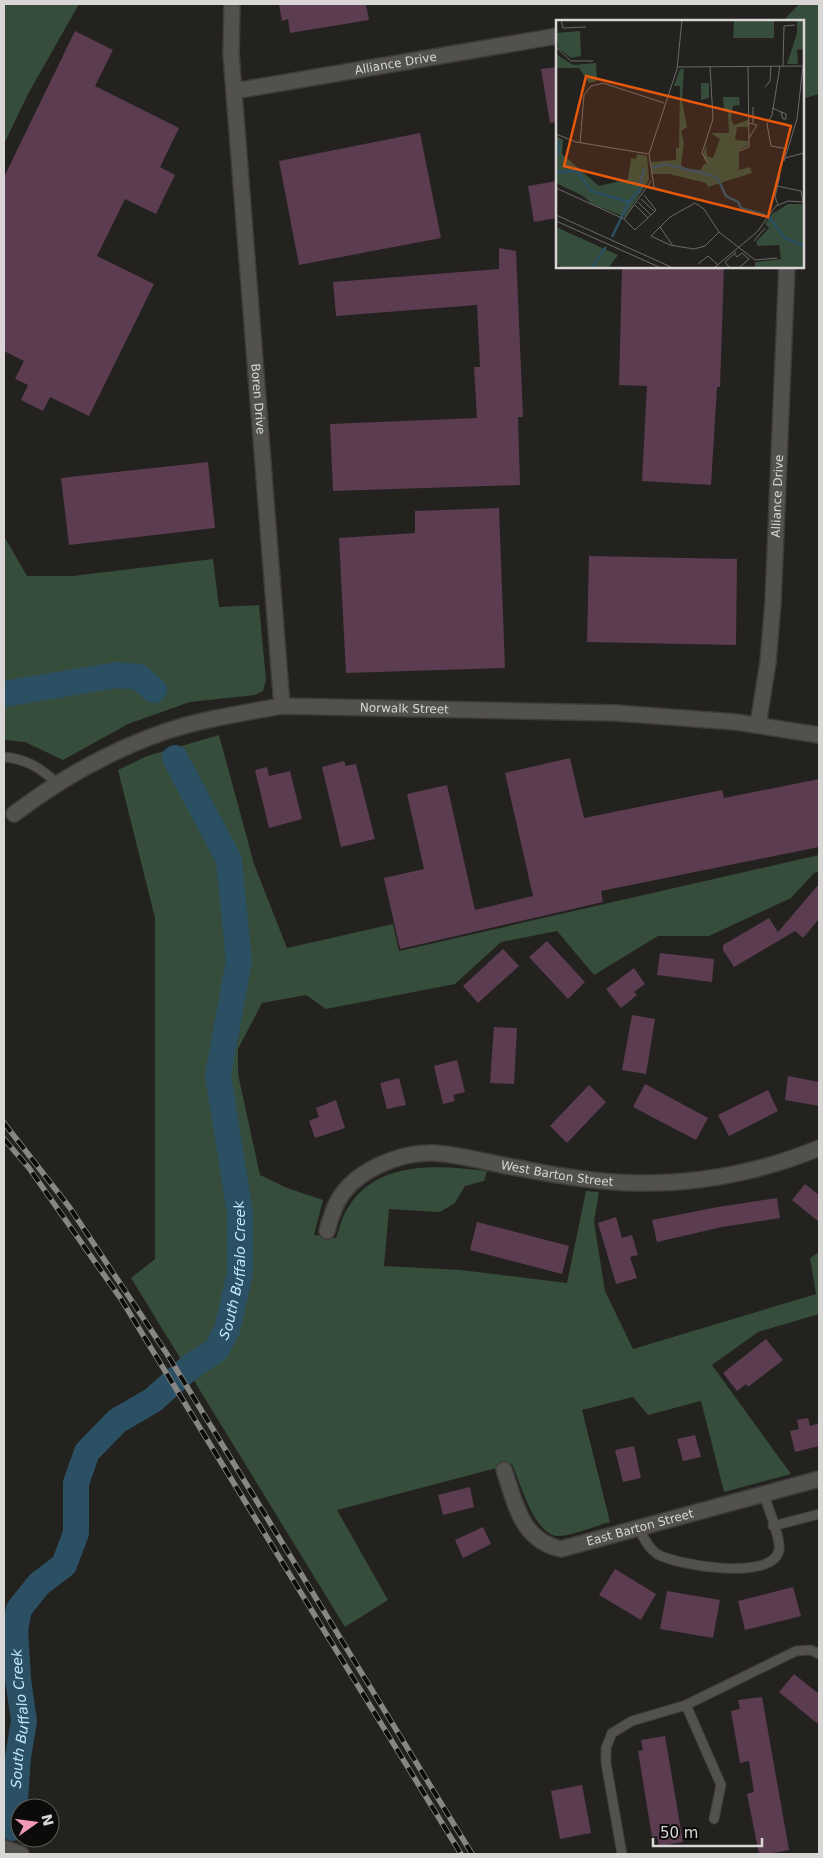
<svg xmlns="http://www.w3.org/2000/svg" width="823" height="1858" font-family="'DejaVu Sans',sans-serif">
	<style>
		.green { fill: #354d3a }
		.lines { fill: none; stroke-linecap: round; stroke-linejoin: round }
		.river { stroke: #2b5064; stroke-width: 26 }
		.building { fill: #5c3c51 }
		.lane-casing { stroke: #3e3c3a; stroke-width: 11 }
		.street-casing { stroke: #3e3c3a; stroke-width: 18 }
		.lane { stroke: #53514e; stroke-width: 9 }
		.street { stroke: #53514e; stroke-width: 15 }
		.rail-casing { stroke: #878683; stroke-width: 5.5 }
		.rail { stroke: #0c0b0a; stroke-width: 4; stroke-dasharray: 11; stroke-linecap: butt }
		.labels { text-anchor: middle; stroke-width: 4; stroke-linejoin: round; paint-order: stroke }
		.street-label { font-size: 12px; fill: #d8d7d5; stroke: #0c0b0a }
		.water-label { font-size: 14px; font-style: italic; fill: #c1e8ff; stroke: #0c0b0a }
		.inset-river { fill: none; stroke: #2b5064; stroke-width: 2.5 }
		.inset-road { fill: none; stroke: #6b6a68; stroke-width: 1 }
		.view { fill: #e8590c; fill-opacity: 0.15; stroke: #e8590c; stroke-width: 2.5 }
		.inset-edge { fill: none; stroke: #d8d7d5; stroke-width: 2.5 }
	</style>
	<rect width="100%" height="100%" fill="#23221f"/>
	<g class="green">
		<polygon points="4,4 79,4 28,94 4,144"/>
		<polygon points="799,4 819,4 819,94 802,99 802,21 783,21"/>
		<polygon points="4,536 27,576 73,576 213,559 219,607 259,605 266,680 263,691 255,695 190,702 128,724 63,760 25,742 4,740"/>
		<path d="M219 735 254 864 287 948 393 924 399 951 819 855V872L814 873 791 898 709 936H658L594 975 557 931 501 942 455 984 326 1009 306 995 262 1003 238 1049V1074L260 1175 287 1188 323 1200 314 1235 336 1238C339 1230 341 1220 345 1213 373 1159 437 1165 487 1171L484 1181 465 1186 455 1203 440 1212 389 1209 384 1266 461 1270 567 1283 586 1191 599 1192 594 1222 605 1291 633 1349 816 1294 810 1258 819 1252V1314L758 1332 712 1365 791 1474 724 1492 701 1401 648 1415 633 1397 582 1410 610 1522C595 1526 577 1534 561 1536 535 1539 521 1484 512 1464L337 1510 388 1600 345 1627 131 1278 155 1259V918L118 770 147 756Z"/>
	</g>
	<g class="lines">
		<g class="river">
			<polyline points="4,694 117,675 139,677 154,690"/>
			<path id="s1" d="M13 1828 18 1757 24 1721 18 1679 15 1630 19 1609 39 1584 64 1565 76 1533V1483L87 1452 117 1421 153 1400 190 1367 216 1350 227 1330 240 1273V1213L218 1075 239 961 229 860 175 758"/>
		</g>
	</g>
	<g class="building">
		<polygon points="279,4 366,4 369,20 290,33 288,19 282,21"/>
		<polygon points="75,31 113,50 95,86 179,128 160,167 175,175 156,214 125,199 97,256 154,284 89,416 50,397 43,411 21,400 28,385 15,379 24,361 4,351 4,177"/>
		<polygon points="557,67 557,122 550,123 541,69"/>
		<polygon points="420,133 441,238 299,265 279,161"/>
		<polygon points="557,181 557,218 534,222 528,186"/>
		<polygon points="499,248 516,251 523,417 518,417 520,485 333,491 330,424 477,418 474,367 480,367 477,305 336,316 333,282 499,269"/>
		<polygon points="622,266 724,266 720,387 717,387 711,485 642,481 647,386 619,385"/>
		<polygon points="208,462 215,528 69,545 61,478"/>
		<polygon points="499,508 505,668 346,673 339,538 415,533 415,511"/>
		<polygon points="589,556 737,559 736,645 587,642"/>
		<polygon points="570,758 584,818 722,790 724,798 819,779 819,847 601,891 603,902 400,949 384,878 424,869 407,794 447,785 475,910 533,896 505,773"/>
		<polygon points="344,761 346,766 356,764 375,839 341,847 322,767"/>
		<polygon points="267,767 269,776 290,771 302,819 269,828 255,770"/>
		<polygon points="819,884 819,919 803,938 795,931 734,967 723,950 723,945 769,918 778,932"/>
		<polygon points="547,941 585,982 568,999 529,957"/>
		<polygon points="503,949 519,966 478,1003 463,986"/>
		<polygon points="660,953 714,959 712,982 657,975"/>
		<polygon points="634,968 645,984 634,992 637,995 621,1008 606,989"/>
		<polygon points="632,1015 655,1019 646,1074 622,1070"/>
		<polygon points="494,1027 517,1028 514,1084 490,1083"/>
		<polygon points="457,1060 465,1092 453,1095 455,1101 443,1104 434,1066"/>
		<polygon points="788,1076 819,1082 819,1106 785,1100"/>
		<polygon points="399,1078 406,1105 387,1109 380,1083"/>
		<polygon points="645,1084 708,1118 696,1140 633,1107"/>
		<polygon points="589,1085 606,1102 567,1143 550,1126"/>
		<polygon points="768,1090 778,1111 729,1136 718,1115"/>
		<polygon points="336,1100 345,1128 315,1138 309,1121 319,1117 316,1108"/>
		<polygon points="805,1184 819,1195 819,1222 792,1200"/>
		<polygon points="777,1198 780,1218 722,1227 657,1242 652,1220 718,1207"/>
		<polygon points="616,1217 622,1238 632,1235 638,1255 630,1257 637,1278 616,1284 598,1223"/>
		<polygon points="477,1222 569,1246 562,1274 470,1250"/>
		<polygon points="766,1339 783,1360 748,1387 746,1384 737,1391 723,1373"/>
		<polygon points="808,1418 810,1426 819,1423 819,1446 795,1452 790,1431 799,1429 797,1420"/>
		<polygon points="695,1435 701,1457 683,1461 677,1439"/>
		<polygon points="634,1446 641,1478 623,1482 615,1450"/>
		<polygon points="470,1487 474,1507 443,1515 438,1495"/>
		<polygon points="483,1527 491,1544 463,1558 455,1540"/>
		<polygon points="615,1569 656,1594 641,1620 599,1595"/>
		<polygon points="793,1587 801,1616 745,1630 738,1601"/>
		<polygon points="667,1591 720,1600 713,1638 660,1629"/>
		<polygon points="794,1674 819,1694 819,1725 779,1692"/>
		<polygon points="762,1697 789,1850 767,1854 759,1854 747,1794 754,1792 749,1761 740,1763 731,1711 740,1709 738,1700"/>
		<polygon points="665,1736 683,1842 659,1846 657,1836 652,1837 638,1751 643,1750 641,1740"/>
		<polygon points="582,1785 591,1833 560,1839 551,1791"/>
	</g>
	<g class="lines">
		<g class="lane-casing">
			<g id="lane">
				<path d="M4 757C27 759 40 768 57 783"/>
				<polyline points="773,1526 819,1514"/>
				<path d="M639 1529C644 1538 648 1548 657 1554 676 1565 773 1582 779 1550 781 1538 768 1508 764 1495"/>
				<polyline points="686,1705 721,1785 714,1819"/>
				<polyline points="622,1854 606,1763 606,1748 612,1733 632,1721 686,1705 796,1651 811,1650 819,1654"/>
			</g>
		</g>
		<g class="street-casing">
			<g id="street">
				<path id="s2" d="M232 4 231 54 282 706"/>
				<path id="s3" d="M234 91 557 36"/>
				<path id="s4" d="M758 725 768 662 773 603 787 266"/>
				<path id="s5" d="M14 814C60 779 111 750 167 731 203 719 243 713 282 706L616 713 736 722 819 735"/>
				<path id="s6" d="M327 1231C330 1220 333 1209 339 1199 356 1170 400 1152 433 1153 460 1154 492 1164 519 1168 558 1176 596 1182 635 1183 698 1184 761 1172 819 1148"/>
				<path id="s7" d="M504 1470C516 1505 521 1540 561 1549L819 1479"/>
				<polyline points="4,1848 21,1854"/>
			</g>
		</g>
		<use href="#lane" class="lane"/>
		<use href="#street" class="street"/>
		<g class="rail-casing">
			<g id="rail">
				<polyline points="4,1123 70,1208 167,1354 472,1854"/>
				<polyline points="4,1139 29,1168 121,1299 461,1854"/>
			</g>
		</g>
		<use href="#rail" class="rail"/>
	</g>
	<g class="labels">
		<g class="street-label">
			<text dy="4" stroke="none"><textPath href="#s3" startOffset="164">Alliance Drive</textPath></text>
			<text dy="4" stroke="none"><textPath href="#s2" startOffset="396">Boren Drive</textPath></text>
			<text dy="4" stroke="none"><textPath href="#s4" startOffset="230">Alliance Drive</textPath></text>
			<text dy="4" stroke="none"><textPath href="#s5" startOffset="415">Norwalk Street</textPath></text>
			<text dy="4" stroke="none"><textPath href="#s6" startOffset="269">West Barton Street</textPath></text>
			<text dy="4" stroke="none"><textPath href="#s7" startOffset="185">East Barton Street</textPath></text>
		</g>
		<g class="water-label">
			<text dy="5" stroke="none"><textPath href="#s1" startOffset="650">South Buffalo Creek</textPath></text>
			<text dy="5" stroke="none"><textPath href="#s1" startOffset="110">South Buffalo Creek</textPath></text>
		</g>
	</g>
	<g transform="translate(556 20)">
		<rect width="248" height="248" fill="#23221f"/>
		<path d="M178 0H218V18H177ZM241 0H247V29L241 30 242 44H231L241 13ZM24 11 25 36 15 38 2 28 0 13ZM0 34 17 45 40 43 41 61 33 63 23 48H0ZM124 49H128L126 80 131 107 125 111 128 123 125 145 130 149 144 150 149 143 152 145 147 135 150 125 151 136 157 138 164 119 155 113H173L172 92 168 91 167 77H183L184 85 177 86 175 99 178 105 192 100V107H181L179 120 192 121V126L183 130V150L194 147 196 153 152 167 150 163 113 154H96L95 142 120 140V128H123L124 66H118ZM145 63H153V78L145 80ZM0 116 7 120 6 134 43 166 72 159 75 138 80 139 81 134 91 136 93 160 69 197 36 184 27 176 0 163ZM232 184H247V247H199V242L225 239 223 225 202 226 200 222 213 208 209 204 216 194ZM0 207 62 235 53 247H6L0 244Z" fill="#354d3a"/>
		<path class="inset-river" d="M0 119 4 129 0 137M96 148 109 144 154 155 162 159 170 176 182 182 185 188 209 195M0 152 21 151 35 171 73 182 83 171 88 148M213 197 229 218 248 226M56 217 73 182M36 247 50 227"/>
		<path class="inset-road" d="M5 0 7 8 30 7M0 27 15 41H37M224 46 216 95 211 104 215 126 232 129M227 46 228 6 239 5M122 47 248 46M209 67 214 61 215 46M197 87V103M216 88 230 94V99H227L225 92M193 103 201 105 193 118M0 114 20 122 93 134M24 123 28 75 35 66 47 63 108 83M183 131 193 127 192 46M229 138 248 133M228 141 241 99 247 46M152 144 146 133 157 99 154 46M221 166 245 171 247 182M98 167 93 134 121 49 126 0M0 168 68 199 95 161M85 179 99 192M82 182 95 195M79 185 92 198M222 185 219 177 224 155M0 195 115 247M68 199 79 210 100 190 88 175M0 201 103 247M104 207 117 226M163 212 148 189 139 183 114 197 95 216 114 225 138 229 149 226 163 212 199 240 221 238M198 221 209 208M179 234 181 237 186 233 193 239 184 247M142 244 152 236 162 245M159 247 201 212 220 186 232 181 248 182M173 247 169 242 180 232"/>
		<path class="view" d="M30 56 235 106 212 197 8 146Z"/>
		<rect width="248" height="248" class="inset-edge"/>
	</g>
	<rect width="823" height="1858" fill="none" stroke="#d8d7d5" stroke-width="10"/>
	<g transform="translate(35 1823) rotate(76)"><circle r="24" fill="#0c0b0a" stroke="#5e5d5b"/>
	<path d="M0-4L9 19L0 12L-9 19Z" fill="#f09ab6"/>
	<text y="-8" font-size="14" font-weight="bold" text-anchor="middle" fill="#d8d7d5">N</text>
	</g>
	<path d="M653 1838v8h109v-8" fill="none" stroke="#d8d7d5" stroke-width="2.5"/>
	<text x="660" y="1838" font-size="15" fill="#d8d7d5" stroke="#0c0b0a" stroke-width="4" paint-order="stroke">50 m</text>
</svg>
